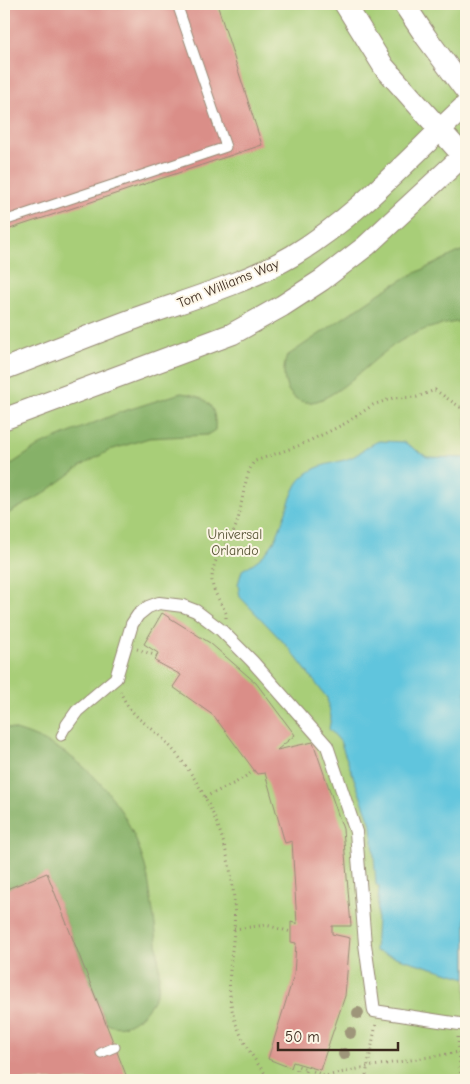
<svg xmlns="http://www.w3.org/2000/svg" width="470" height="1084" font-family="'Comic Neue',sans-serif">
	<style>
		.green { fill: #a8ce78; stroke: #727c4b }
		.forest { fill: #86b168; stroke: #606e43 }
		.water { fill: #60c5dd; stroke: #4e787e }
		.building { fill: #da8e88 }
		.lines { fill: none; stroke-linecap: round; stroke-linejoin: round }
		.service-casing { stroke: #988a76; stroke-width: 11 }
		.pedestrian-casing { stroke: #988a76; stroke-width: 14 }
		.tertiary-casing { stroke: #988a76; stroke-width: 23 }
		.path { stroke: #988a76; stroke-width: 3; stroke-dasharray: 1 4; stroke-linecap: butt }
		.service { stroke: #fff; stroke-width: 9 }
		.pedestrian { stroke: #fff; stroke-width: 12 }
		.tertiary { stroke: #fff; stroke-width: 21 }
		.tree { fill: #9e967a }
		.labels { text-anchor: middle; stroke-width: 4; stroke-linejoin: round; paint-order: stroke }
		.street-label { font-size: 14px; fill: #3b2a1e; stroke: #fcf5e5 }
		.park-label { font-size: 14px; fill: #565334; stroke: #fcf5e5 }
	</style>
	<rect width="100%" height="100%" fill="#fcf5e5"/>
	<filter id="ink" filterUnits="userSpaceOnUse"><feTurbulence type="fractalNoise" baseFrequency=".02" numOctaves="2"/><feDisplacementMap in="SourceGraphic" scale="10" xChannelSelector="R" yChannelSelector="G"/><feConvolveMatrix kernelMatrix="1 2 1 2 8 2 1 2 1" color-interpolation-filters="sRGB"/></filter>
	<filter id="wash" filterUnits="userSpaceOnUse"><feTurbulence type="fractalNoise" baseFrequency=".0096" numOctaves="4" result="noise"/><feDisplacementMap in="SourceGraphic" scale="20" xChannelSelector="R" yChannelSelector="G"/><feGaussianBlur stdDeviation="1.12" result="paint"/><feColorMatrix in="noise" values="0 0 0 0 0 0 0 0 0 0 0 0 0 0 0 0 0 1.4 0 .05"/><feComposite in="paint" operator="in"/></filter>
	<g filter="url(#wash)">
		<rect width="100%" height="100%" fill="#f5e9cf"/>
		<rect class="green" x="4" y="4" width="462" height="1076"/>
		<g class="forest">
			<path d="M461 251H466V321C445 323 423 328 404 339 376 354 345 392 317 401 289 409 278 378 287 356L380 293 405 278Z"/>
			<path d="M181 393C205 396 217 404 215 430L207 435 149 438 110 450 81 466 43 494 4 516V469L40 445 118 413Z"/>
			<path d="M4 727C72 742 123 793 143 860 149 876 150 895 153 912 156 929 161 972 158 988 154 1008 126 1037 106 1023L47 874 7 889 4 881Z"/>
		</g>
		<path class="water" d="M379 441 404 442 427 457 466 458V978L375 951 379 886 376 885 372 827 340 741 329 729 331 717 327 698 289 648 240 597 238 584 242 570C277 551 277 535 290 500 293 493 296 483 303 477 320 461 339 465 356 455 364 450 369 445 379 441Z"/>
		<g id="blocks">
			<g class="building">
				<polygon points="4,4 217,4 262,145 4,231"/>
				<polygon points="162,613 210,643 256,683 295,735 277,750 313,742 343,829 351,926 332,926 332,934 350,938 345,996 320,1070 293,1062 291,1068 268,1059 294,975 296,943 291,942 291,922 297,924 292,841 285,843 265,773 257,774 214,716 173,687 181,675 155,661 158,653 144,644"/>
				<polygon points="47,873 128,1080 4,1080 4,890"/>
			</g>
		</g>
	</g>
	<g filter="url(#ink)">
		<use href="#blocks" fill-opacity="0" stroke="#988a76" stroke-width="1"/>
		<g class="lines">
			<g class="service-casing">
				<g id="service">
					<polyline points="10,219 226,147 177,4"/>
					<polyline points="61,736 67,725"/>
					<polyline points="101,1053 115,1047"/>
				</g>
			</g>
			<g class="pedestrian-casing">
				<polyline id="pedestrian" points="67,725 77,711 116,678 132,624 138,615 148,607 159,603 183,606 196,611 221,630 252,661 327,746 356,832 365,944 374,1011 466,1025"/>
			</g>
			<g class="tertiary-casing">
				<g id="tertiary">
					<polyline points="345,4 384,67 466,159"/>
					<polyline points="404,4 426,37 466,91"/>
					<path d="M4 369C46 353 88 336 131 320 185 300 242 285 292 256 358 216 410 157 466 105"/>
					<polyline points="4,419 232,334 282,306 322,280 366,246 466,153"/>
				</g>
			</g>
			<g class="path">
				<path d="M226 618V613C221 602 211 590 212 578 213 554 230 543 237 523 242 507 245 470 255 461L298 446 328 432 346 423 373 405 393 398 417 397 435 390 460 407 466 406"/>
				<polyline points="137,649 157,656"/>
				<path d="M120 691C130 715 141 719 159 735 189 764 211 802 223 841 232 871 236 900 234 931 232 955 227 979 231 1003 234 1030 253 1059 270 1080"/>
				<polyline points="205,797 235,783 254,771"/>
				<polyline points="234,929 266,925 291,932"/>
				<polyline points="458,1037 461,1080"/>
				<polyline points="294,1080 298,1066 306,1069 302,1080"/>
				<polyline points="309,1080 313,1071 326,1076 367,1067 466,1051"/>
				<polyline points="365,1080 376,1024"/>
			</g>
			<use href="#service" class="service"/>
			<use href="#pedestrian" class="pedestrian"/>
			<use href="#tertiary" class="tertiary"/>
		</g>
		<g class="tree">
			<circle cx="358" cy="1013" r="6"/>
			<circle cx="350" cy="1033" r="6"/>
			<circle cx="344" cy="1054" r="6"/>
		</g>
	</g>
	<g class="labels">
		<g class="street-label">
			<text transform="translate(228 283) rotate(-22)" y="5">Tom Williams Way</text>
		</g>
		<g class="park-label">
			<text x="235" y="539">Universal<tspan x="235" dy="16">Orlando</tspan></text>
		</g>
	</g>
	<rect width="470" height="1084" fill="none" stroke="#fcf5e5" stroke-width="20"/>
	<path d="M278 1042v8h120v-8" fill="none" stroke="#3b2a1e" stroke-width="2.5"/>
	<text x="285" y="1042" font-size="15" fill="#3b2a1e" stroke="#fcf5e5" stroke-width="4" paint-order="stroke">50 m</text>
</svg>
